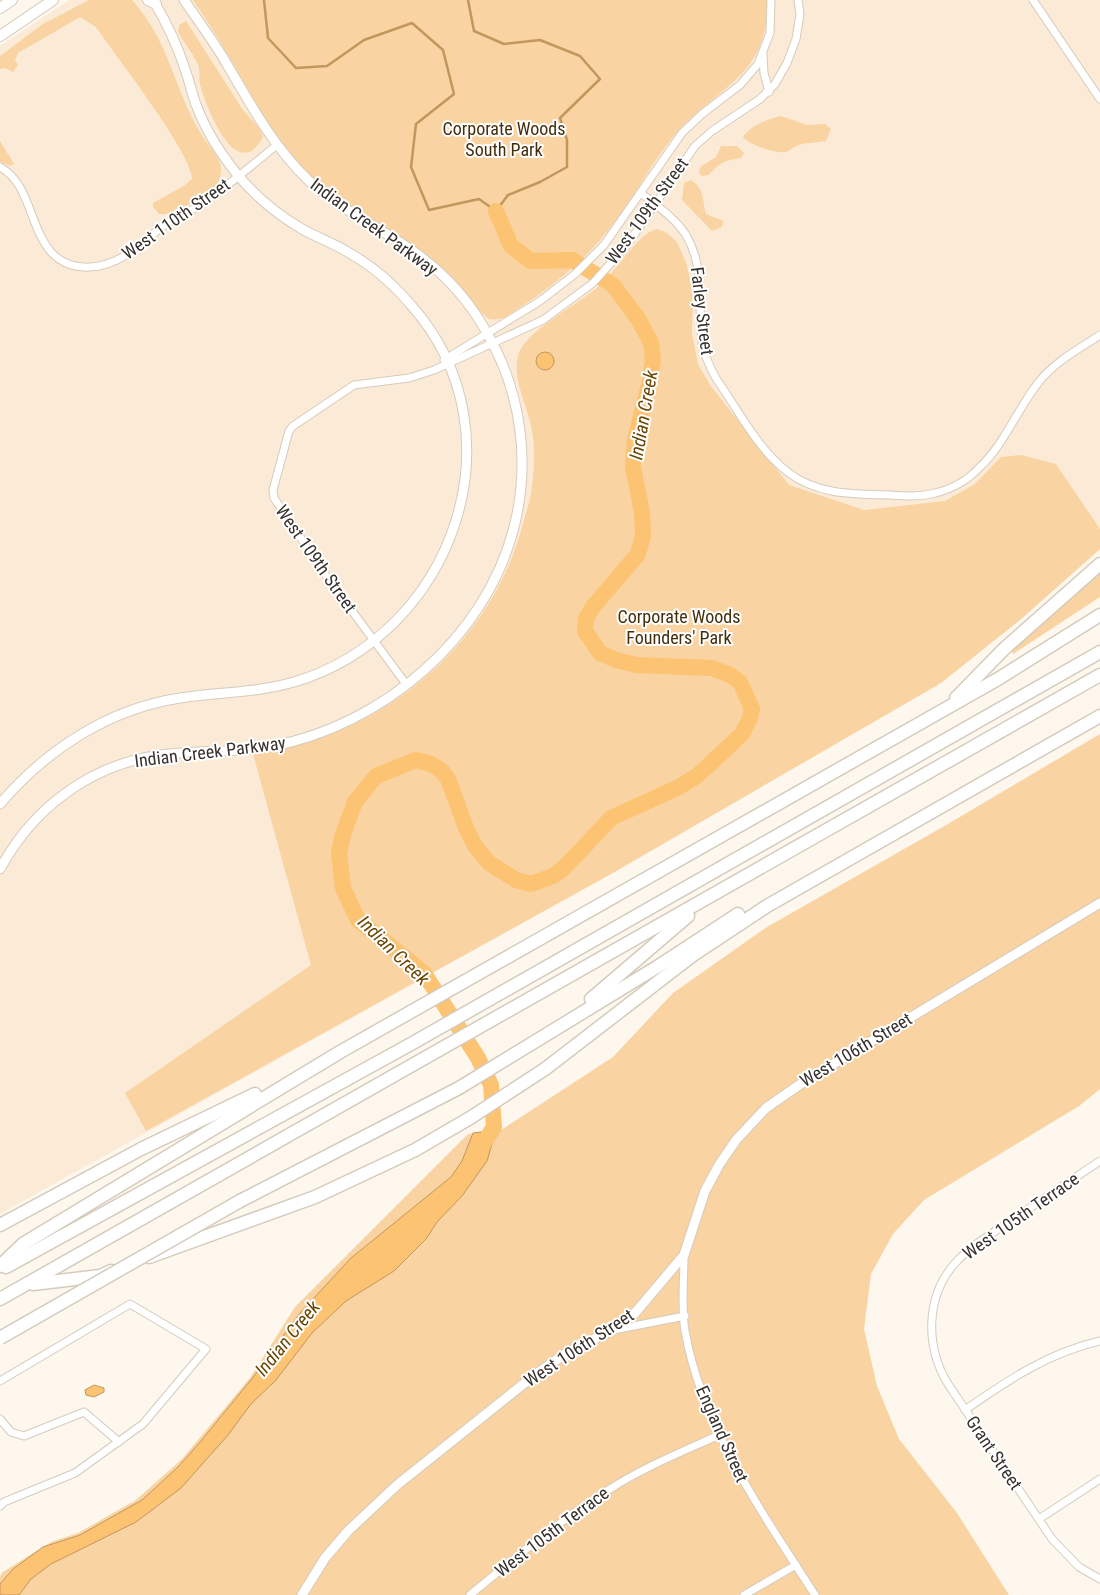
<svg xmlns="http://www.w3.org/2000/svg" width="1100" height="1595" font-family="'Roboto Condensed',sans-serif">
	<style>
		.built { fill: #fbebd6 }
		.green { fill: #f9d3a1 }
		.water { fill: #fcc372; stroke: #c1975d }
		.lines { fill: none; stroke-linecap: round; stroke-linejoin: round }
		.stream { stroke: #c1975d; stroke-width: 2.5 }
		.river { stroke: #fcc372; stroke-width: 16 }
		.minor-casing { stroke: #d5cbbd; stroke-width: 9 }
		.tertiary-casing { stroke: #d5cbbd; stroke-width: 11 }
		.secondary-casing { stroke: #d5cbbd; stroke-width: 12 }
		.motorway-casing { stroke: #d5cbbd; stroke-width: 15 }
		.minor { stroke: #fff; stroke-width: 7 }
		.tertiary { stroke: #fff; stroke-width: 9 }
		.secondary { stroke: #fff; stroke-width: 10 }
		.motorway { stroke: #fff; stroke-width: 12 }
		.motorway-bridge-casing { stroke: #d5cbbd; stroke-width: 15; stroke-linecap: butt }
		.motorway-bridge { stroke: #fff; stroke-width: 12 }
		.labels { text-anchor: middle; stroke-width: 4; stroke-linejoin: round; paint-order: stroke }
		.park-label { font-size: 18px; fill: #442e0a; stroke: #fff }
		.street-label { font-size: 18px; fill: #36312c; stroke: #fff }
		.water-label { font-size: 19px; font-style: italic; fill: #6b4602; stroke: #fff }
	</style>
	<rect width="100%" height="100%" fill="#fdf7ee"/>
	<polygon class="built" points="69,0 1100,0 1100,549 1020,620 941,683 611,874 0,1214 0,46"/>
	<g class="green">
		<path d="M89 0H132C170 42 173 87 200 132 206 144 223 158 221 172 218 198 186 205 166 214H159L153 207V203L184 186 192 179C192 153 114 54 96 27L80 17 18 53 15 60 18 65 13 72 5 68 0 69V56L43 24Z"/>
		<path d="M193 0H767C770 78 714 87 673 137 652 162 637 193 617 219 585 263 549 289 504 318 499 319 494 320 489 319 484 317 446 273 436 264 404 235 363 219 329 192 280 152 259 108 228 55 217 36 205 18 193 0Z"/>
		<path d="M186 21 243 110 260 129 263 137C237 185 208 111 201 88 198 80 201 72 198 65 193 53 184 43 178 32L179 25Z"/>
		<path d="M781 116 807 125 825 124 831 129 826 141C818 143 807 142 799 145 794 146 790 151 785 152 777 154 749 145 743 137 751 125 768 119 781 116Z"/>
		<polygon points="0,141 14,164 10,166 0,162"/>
		<path d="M721 146H737L744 153 741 158C726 160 718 163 709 175L702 176 699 173 700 167 716 157Z"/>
		<path d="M691 180C705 189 702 199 706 214L723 221 722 227 712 231 682 200 684 183Z"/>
		<path d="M657 229 667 233 677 242 687 265 693 296 692 334 698 364 710 385 789 485 864 510 945 501 975 484 1001 457 1021 455 1056 464 1100 529V549L1020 620 941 683 611 874 146 1131 125 1093 311 965 253 754C380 738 493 645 524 520 527 509 531 498 532 487 534 471 535 453 533 438 531 410 510 380 519 353 527 330 579 304 599 286 616 272 638 233 657 229Z"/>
		<polygon points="1100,572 1100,597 1013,654 1011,650"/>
		<polygon points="1100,734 1100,1089 1079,1106 924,1200 893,1234 871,1274 864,1329 877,1386 899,1439 957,1513 1009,1595 0,1595 0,1576 3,1572 51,1542 78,1533 136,1500 182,1459 250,1378 295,1307 468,1134 501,1130 613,1057 673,993 767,927 948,824"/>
	</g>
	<g class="water">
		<circle cx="545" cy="361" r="9"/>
		<polygon points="496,1130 487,1161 462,1196 437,1222 426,1239 394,1271 346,1301 312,1333 276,1380 251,1404 228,1435 181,1488 136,1522 51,1564 31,1579 19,1595 0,1595 0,1584 13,1569 43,1547 80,1535 142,1500 178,1467 201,1441 254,1376 300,1313 351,1258 451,1177 462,1161 473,1133"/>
		<polygon points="94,1385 104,1388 104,1392 94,1397 86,1395 85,1390"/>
	</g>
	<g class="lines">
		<polyline class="stream" points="264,0 268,38 296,68 327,66 364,40 412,23 443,50 454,94 416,124 411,167 429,210 479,199 496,211 508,195 540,182 567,167 567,140 560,118 600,79 580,56 540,40 504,44 474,31 468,0"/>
		<polyline class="river" points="480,1149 494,1127 491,1085 478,1058 424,973 358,920 343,888 339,853 343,834 355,802 376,776 416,760 431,764 442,771 448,779 466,828 475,846 489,863 516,880 531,884 553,876 565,867 611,818 679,787 698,775 742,734 750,718 752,709 740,682 730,675 712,668 636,665 616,660 600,653 585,631 586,619 592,608 638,554 643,536 642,512 633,467 635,439 650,381 653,360 651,343 639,320 613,285 572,260 531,261 511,246 496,211"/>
		<g class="minor-casing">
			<g id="minor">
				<polyline points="1033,0 1100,99"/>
				<polyline points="763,54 764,73 769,92"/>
				<path d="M0 167C31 184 29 228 52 253 72 274 104 269 126 255 141 246 153 232 168 223 179 216 191 211 202 204 228 186 252 165 277 145"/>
				<path d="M641 193C657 206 675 218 686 235 706 269 697 304 702 341 704 355 710 368 717 380 739 411 758 450 789 473 818 495 854 494 890 495 905 496 920 497 935 493 952 489 968 480 980 467 1005 443 1017 410 1038 383 1054 362 1079 349 1100 335"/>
				<polyline points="444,360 540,301 575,274 604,245 682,133 702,114 740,85 758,64 770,33 771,0"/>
				<polyline points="406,684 327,577 274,498 273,490 289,431 293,426 354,385 409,378 434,370 543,320 593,283 627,245 695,146 712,131 760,99 775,84 787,63 796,39 800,14 798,0"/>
				<path d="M1100 1161C1074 1178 1048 1196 1021 1214 1000 1229 975 1242 957 1261 925 1295 925 1346 948 1384L1052 1539 1079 1567 1100 1579"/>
				<path d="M684 1255C684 1280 681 1307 685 1331 703 1430 762 1512 815 1595"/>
				<polyline points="613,1330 685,1316"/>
				<polyline points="0,1381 130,1304 206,1349 143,1424 75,1473 4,1502 0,1506"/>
				<path d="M965 1410C1008 1380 1048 1353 1100 1341"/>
				<polyline points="0,1419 11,1432 24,1436 84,1412 119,1442"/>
				<polyline points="1039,1519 1100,1479"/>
				<path d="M470 1595C515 1558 560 1520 610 1489 644 1467 682 1452 719 1435"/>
				<polyline points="744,1595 796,1565"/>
			</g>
		</g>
		<g class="tertiary-casing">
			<g id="tertiary">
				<path d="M0 804C46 750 108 709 180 698 218 692 256 693 294 682 453 635 525 433 411 305 394 285 374 267 351 254 336 244 318 238 302 229 278 215 255 196 237 174 221 154 206 131 197 107 192 95 190 83 186 72 178 47 167 23 153 0"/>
				<path d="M0 869C33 808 91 764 161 755 198 750 236 753 273 746 382 725 484 639 513 531 531 465 522 393 487 333 470 302 446 275 417 254 382 228 341 211 308 180 273 146 252 107 228 66 215 43 199 22 184 0"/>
				<polyline points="302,1595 325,1558 348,1531 397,1485 536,1374 565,1354 610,1331 635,1313 684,1255 705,1191 719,1165 736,1140 766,1108 802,1083 1100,903"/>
			</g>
		</g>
		<g class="secondary-casing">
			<g id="secondary">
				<polyline points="148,0 156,4"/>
				<polyline points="0,8 12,0"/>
				<polyline points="0,36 53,0"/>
			</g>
		</g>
		<g class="motorway-casing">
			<g id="motorway">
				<polyline points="956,698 1005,648 1100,564"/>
				<polyline points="591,999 688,916"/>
				<polyline points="240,1201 459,1088 657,967 738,914"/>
				<polyline points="0,1225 141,1149 255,1094"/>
				<polyline points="149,1257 315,1197 415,1150 470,1118 545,1069 693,955 767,906 1100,716"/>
				<polyline points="0,1266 23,1244 340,1052 998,679 1100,615"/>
				<polyline points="6,1267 411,1044 1100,652"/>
				<polyline points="33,1284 100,1276 111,1271"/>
				<polyline points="0,1299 1100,675"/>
			</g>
		</g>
		<use href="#minor" class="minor"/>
		<use href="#tertiary" class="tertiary"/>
		<use href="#secondary" class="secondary"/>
		<use href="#motorway" class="motorway"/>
		<g class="motorway-bridge-casing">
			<polyline id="motorway-bridge" points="0,1338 240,1201"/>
		</g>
		<use href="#motorway-bridge" class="motorway-bridge"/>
	</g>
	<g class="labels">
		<g class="park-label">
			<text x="504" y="135">Corporate Woods<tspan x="504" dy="21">South Park</tspan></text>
			<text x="679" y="623">Corporate Woods<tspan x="679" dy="21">Founders' Park</tspan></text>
		</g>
		<g class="street-label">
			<text transform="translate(647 211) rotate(-54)" y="6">West 109th Street</text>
			<text transform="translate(176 219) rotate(-35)" y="6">West 110th Street</text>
			<text transform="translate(374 227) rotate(36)" y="6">Indian Creek Parkway</text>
			<text transform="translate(702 311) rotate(83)" y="6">Farley Street</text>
			<text transform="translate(316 559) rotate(55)" y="6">West 109th Street</text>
			<text transform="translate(210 752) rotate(-7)" y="6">Indian Creek Parkway</text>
			<text transform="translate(856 1050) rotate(-31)" y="6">West 106th Street</text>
			<text transform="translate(1021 1216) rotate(-35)" y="6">West 105th Terrace</text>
			<text transform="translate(579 1348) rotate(-33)" y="6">West 106th Street</text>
			<text transform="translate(722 1434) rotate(66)" y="6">England Street</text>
			<text transform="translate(994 1453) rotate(56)" y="6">Grant Street</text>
			<text transform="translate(552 1532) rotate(-37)" y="6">West 105th Terrace</text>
		</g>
		<g class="water-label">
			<text transform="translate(643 415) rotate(-80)" y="7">Indian Creek</text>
			<text transform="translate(394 950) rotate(44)" y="7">Indian Creek</text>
			<text transform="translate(287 1338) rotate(-51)" y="7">Indian Creek</text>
		</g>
	</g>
</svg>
